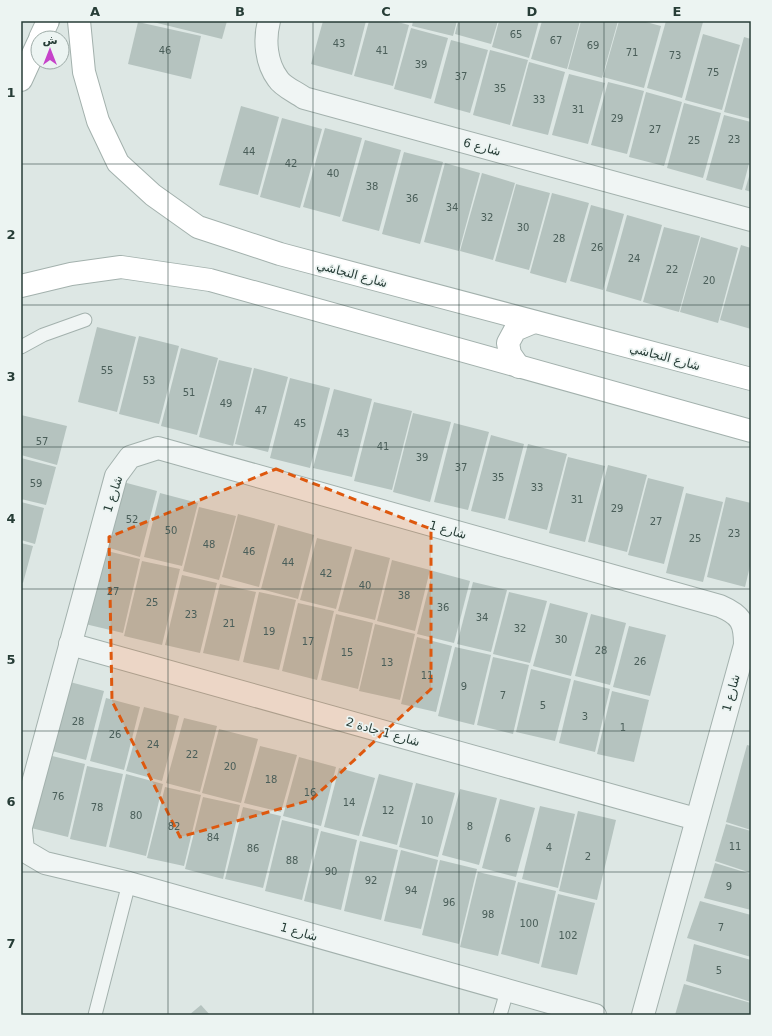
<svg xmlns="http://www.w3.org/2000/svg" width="772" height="1036" font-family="'DejaVu Sans',Cairo,sans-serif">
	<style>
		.building { fill: #b5c3bf }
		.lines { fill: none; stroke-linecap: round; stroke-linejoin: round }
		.service-casing { stroke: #a3b1ad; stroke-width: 15 }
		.minor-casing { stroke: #a3b1ad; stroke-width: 24 }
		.secondary-casing { stroke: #a3b1ad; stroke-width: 24 }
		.service { stroke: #f0f5f4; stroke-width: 13 }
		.minor { stroke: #f0f5f4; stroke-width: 22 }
		.secondary { stroke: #fff; stroke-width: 22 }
		.marked { fill: #de580e; fill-opacity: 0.2; stroke: #de580e; stroke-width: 3; stroke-dasharray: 8 5; stroke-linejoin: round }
		.grid { fill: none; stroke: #273d37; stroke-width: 1; stroke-opacity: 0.55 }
		.labels { text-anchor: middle; stroke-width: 3.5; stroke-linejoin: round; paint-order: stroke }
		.number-label { font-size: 10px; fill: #4a5e59 }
		.street-label { font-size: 12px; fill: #273d37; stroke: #ecf4f2 }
		.neatline { fill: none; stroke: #273d37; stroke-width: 1.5 }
		.grid-label { font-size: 13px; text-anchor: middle; font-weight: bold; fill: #273d37 }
	</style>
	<rect width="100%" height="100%" fill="#dde7e4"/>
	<g class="building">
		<polygon points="149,21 227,21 222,39"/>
		<polygon points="323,21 366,21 352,75 311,64"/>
		<polygon points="369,21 394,21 409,25 393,86 354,76"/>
		<polygon points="413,21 457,21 453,36 412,26"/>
		<polygon points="458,21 498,21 491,44 455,34"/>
		<polygon points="499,21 539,21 529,58 492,47"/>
		<polygon points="542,21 580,21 567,69 531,59"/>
		<polygon points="581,21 618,21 602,78 568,69"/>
		<polygon points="619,21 642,21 661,26 644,88 603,77"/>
		<polygon points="666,21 703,22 682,98 647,88"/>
		<polygon points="138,22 201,36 191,79 128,64"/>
		<polygon points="411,28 448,38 431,99 394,89"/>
		<polygon points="703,34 740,45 722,110 685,100"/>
		<polygon points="744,37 751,39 751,119 724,112"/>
		<polygon points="451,40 488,50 470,113 434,103"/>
		<polygon points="490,50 528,60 510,125 473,115"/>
		<polygon points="529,62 565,72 548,135 512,126"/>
		<polygon points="569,74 605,83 588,144 552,135"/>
		<polygon points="608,82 644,91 627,154 591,145"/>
		<polygon points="646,92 682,102 664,166 629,157"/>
		<polygon points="684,103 721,113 703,178 667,168"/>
		<polygon points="241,106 279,117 258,195 219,185"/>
		<polygon points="724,115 751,122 751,156 742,190 706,180"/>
		<polygon points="282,118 322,129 300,208 260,197"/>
		<polygon points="325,128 362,138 340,217 303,207"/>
		<polygon points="365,140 401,150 379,231 342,221"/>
		<polygon points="404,152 443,162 420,244 382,234"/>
		<polygon points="445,163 480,173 459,251 424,242"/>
		<polygon points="751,170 751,192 745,190"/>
		<polygon points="482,173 515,183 493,260 460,251"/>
		<polygon points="516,184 550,193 529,270 495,261"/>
		<polygon points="552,193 589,203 566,283 530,273"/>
		<polygon points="591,205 624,214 603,290 570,281"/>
		<polygon points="627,215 662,225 641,301 606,291"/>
		<polygon points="664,227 700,236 679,312 643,302"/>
		<polygon points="701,237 738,248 718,323 680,312"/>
		<polygon points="741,245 751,248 751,329 720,320"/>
		<polygon points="97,327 136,337 117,412 78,402"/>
		<polygon points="139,336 179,346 159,424 119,414"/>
		<polygon points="181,348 218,358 197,435 161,426"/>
		<polygon points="219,360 252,368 233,446 199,437"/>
		<polygon points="254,368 288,377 268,452 235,444"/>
		<polygon points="290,378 330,388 310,468 270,458"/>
		<polygon points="334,389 372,399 352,477 313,468"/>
		<polygon points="374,402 412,411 392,490 354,481"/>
		<polygon points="413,413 451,422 430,502 393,492"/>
		<polygon points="21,415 67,426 57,465 21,455"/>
		<polygon points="454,423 489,432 468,510 434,502"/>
		<polygon points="491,435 524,444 505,519 471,511"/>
		<polygon points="528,444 567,454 547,530 508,520"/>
		<polygon points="568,457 605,466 585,542 549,533"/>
		<polygon points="21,458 56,467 46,505 21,499"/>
		<polygon points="608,465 647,475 627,552 588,542"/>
		<polygon points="648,478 684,487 664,564 628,555"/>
		<polygon points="123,482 157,491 140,557 106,547"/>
		<polygon points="160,493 198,503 182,566 144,557"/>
		<polygon points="686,493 723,502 703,582 666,573"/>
		<polygon points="726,497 751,503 751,562 745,587 707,577"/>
		<polygon points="21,502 44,508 35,544 21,540"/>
		<polygon points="199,507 236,516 219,580 183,571"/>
		<polygon points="238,514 275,524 259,587 222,577"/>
		<polygon points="278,525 314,535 298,599 261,589"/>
		<polygon points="317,538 352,547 336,609 300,600"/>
		<polygon points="21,543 33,546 23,583 21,582"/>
		<polygon points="355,549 390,558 375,620 338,611"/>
		<polygon points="103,550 140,559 123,633 85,624"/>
		<polygon points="392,560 430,570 415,631 377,621"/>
		<polygon points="142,561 180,569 162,645 124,636"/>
		<polygon points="433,571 470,581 454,643 417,634"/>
		<polygon points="182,575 217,583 200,653 165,645"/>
		<polygon points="473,582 507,590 491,652 457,644"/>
		<polygon points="220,584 256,592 239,661 203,653"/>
		<polygon points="259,592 296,600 279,670 243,662"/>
		<polygon points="509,592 547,601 530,663 493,654"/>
		<polygon points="298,603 334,611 317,680 282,671"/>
		<polygon points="550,603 588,613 571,676 533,666"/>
		<polygon points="336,614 373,623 358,689 321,680"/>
		<polygon points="591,614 626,623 610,685 575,676"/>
		<polygon points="375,624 415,634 400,700 359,691"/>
		<polygon points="629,626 666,635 650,696 613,687"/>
		<polygon points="417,637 452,646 436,712 401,704"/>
		<polygon points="455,647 491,655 474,725 438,716"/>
		<polygon points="493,657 529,665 513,734 477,725"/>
		<polygon points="531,669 571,679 555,741 516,732"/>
		<polygon points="574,680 610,689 595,752 559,743"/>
		<polygon points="70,682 104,691 86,760 52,751"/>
		<polygon points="612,691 649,700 634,762 597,754"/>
		<polygon points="106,698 140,707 124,770 90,761"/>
		<polygon points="144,707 179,716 162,781 126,771"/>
		<polygon points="184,718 217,726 200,792 166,783"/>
		<polygon points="219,729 258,739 241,803 202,793"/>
		<polygon points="747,745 751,746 751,830 726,822"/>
		<polygon points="260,746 297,755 281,812 244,803"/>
		<polygon points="48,755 85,764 68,837 31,828"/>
		<polygon points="299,757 336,767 321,826 283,816"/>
		<polygon points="87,766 123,774 106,847 70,839"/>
		<polygon points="339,768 375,778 359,836 324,827"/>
		<polygon points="126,774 163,784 146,856 109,847"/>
		<polygon points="379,774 413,783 397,845 362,836"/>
		<polygon points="416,783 455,793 438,857 399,847"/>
		<polygon points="165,787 201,795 184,866 147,858"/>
		<polygon points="460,789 497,798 479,865 442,855"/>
		<polygon points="203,797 240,805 223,879 185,869"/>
		<polygon points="500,799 535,808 516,877 482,868"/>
		<polygon points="540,806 575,814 558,888 522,879"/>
		<polygon points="243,807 281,816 263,888 225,879"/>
		<polygon points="578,811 616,820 597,900 559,891"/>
		<polygon points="282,820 319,829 302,900 265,891"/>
		<polygon points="726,824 751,831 751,873 715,861"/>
		<polygon points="321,831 357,840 341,910 304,901"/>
		<polygon points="360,841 398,850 381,920 344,911"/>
		<polygon points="401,850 438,860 421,929 384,921"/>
		<polygon points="440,860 477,869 459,944 422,935"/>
		<polygon points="715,863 751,874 751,910 704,898"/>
		<polygon points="478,872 516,881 498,956 460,947"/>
		<polygon points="518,882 556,891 539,964 501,954"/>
		<polygon points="558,894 595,903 577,975 541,967"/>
		<polygon points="700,901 751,915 751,957 687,938"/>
		<polygon points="694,944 751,960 751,1002 686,981"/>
		<polygon points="684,984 751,1003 751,1015 675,1015"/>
		<polygon points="201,1005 210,1015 189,1015"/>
	</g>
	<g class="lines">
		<g class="service-casing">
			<g id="service">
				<polyline points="21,347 43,335 85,320"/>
				<polyline points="95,1015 129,883"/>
				<polyline points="500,1015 507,991"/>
			</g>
		</g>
		<g class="minor-casing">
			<g id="minor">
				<path d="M269 21C264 40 266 63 278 79 283 87 296 92 304 98L751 220"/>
				<polyline points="70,644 696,819"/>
				<path d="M21 827 116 476 130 457 158 448 720 606C741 615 745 622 745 645L643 1015"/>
				<polyline points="21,831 23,850 45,863 129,883 595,1015"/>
			</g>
		</g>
		<g class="secondary-casing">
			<g id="secondary">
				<polyline points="79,21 84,72 98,121 118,163 153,195 198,227 280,254 751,379"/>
				<polyline points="40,38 48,21"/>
				<polyline points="21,80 38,43"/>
				<polyline points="21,286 71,274 121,267 210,280 751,431"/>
				<polyline points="519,367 510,354 508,343 515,330 534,322"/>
			</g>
		</g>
		<use href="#service" class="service"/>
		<use href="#minor" class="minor"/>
		<use href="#secondary" class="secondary"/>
	</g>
	<path class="marked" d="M276 469 431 529V689L311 800 180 837 112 701 109 537Z"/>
	<path class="grid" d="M168 21V1015M313 21V1015M459 21V1015M604 21V1015M21 164H751M21 305H751M21 447H751M21 589H751M21 731H751M21 872H751"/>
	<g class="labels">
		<g class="number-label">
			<text x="516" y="38">65</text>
			<text x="556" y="44">67</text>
			<text x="339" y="47">43</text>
			<text x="593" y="49">69</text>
			<text x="165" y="54">46</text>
			<text x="382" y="54">41</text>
			<text x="632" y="56">71</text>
			<text x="675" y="59">73</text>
			<text x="421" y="68">39</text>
			<text x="713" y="76">75</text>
			<text x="461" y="80">37</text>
			<text x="500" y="92">35</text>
			<text x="539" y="103">33</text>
			<text x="578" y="113">31</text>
			<text x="617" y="122">29</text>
			<text x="655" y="133">27</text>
			<text x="734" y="143">23</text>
			<text x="694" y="144">25</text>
			<text x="249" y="155">44</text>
			<text x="291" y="167">42</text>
			<text x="333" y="177">40</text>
			<text x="372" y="190">38</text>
			<text x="412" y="202">36</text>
			<text x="452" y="211">34</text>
			<text x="487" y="221">32</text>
			<text x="523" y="231">30</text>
			<text x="559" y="242">28</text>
			<text x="597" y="251">26</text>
			<text x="634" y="262">24</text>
			<text x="672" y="273">22</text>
			<text x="709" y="284">20</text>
			<text x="107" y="374">55</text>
			<text x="149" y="384">53</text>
			<text x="189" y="396">51</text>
			<text x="226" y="407">49</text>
			<text x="261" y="414">47</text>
			<text x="300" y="427">45</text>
			<text x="343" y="437">43</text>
			<text x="42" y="445">57</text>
			<text x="383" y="450">41</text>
			<text x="422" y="461">39</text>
			<text x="461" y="471">37</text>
			<text x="498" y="481">35</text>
			<text x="36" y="487">59</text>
			<text x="537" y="491">33</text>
			<text x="577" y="503">31</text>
			<text x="617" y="512">29</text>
			<text x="132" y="523">52</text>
			<text x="656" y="525">27</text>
			<text x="171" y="534">50</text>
			<text x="734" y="537">23</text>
			<text x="695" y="542">25</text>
			<text x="209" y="548">48</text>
			<text x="249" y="555">46</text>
			<text x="288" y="566">44</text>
			<text x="326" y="577">42</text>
			<text x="365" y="589">40</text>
			<text x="113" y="595">27</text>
			<text x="404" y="599">38</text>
			<text x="152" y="606">25</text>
			<text x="443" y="611">36</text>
			<text x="191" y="618">23</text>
			<text x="482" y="621">34</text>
			<text x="229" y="627">21</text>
			<text x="520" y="632">32</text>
			<text x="269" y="635">19</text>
			<text x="561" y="643">30</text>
			<text x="308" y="645">17</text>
			<text x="601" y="654">28</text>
			<text x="347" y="656">15</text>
			<text x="640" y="665">26</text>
			<text x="387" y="666">13</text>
			<text x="427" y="679">11</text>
			<text x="464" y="690">9</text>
			<text x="503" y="699">7</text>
			<text x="543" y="709">5</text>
			<text x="585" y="720">3</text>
			<text x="78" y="725">28</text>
			<text x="623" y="731">1</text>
			<text x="115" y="738">26</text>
			<text x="153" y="748">24</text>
			<text x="192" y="758">22</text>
			<text x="230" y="770">20</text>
			<text x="271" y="783">18</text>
			<text x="310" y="796">16</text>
			<text x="58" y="800">76</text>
			<text x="349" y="806">14</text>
			<text x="97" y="811">78</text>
			<text x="388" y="814">12</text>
			<text x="136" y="819">80</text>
			<text x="427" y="824">10</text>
			<text x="174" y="830">82</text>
			<text x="470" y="830">8</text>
			<text x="213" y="841">84</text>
			<text x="508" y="842">6</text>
			<text x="735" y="850">11</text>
			<text x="549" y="851">4</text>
			<text x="253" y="852">86</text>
			<text x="588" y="860">2</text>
			<text x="292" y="864">88</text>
			<text x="331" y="875">90</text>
			<text x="371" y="884">92</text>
			<text x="729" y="890">9</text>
			<text x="411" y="894">94</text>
			<text x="449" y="906">96</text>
			<text x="488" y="918">98</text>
			<text x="529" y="927">100</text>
			<text x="721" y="931">7</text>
			<text x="568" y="939">102</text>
			<text x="719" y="974">5</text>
		</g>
		<g class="street-label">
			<text transform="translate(482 147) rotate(15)" y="4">شارع 6</text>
			<text transform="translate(352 274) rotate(15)" y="4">شارع النجاشي</text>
			<text transform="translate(665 357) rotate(15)" y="4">شارع النجاشي</text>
			<text transform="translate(113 494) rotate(-72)" y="4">شارع 1</text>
			<text transform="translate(448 530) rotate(16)" y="4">شارع 1</text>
			<text transform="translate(731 693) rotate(-75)" y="4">شارع 1</text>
			<text transform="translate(383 732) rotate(16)" y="4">شارع 1 جادة 2</text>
			<text transform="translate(299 932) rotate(16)" y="4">شارع 1</text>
		</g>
	</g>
	<rect width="772" height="1036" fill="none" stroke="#ecf4f2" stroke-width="44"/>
	<g transform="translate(50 50)"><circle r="19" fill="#ecf4f2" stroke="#9daba7"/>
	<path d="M0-3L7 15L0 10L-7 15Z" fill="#c643ca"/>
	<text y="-6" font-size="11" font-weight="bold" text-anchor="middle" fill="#273d37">ش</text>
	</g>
	<rect x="22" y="22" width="728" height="992" class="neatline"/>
	<g class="grid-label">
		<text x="95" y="16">A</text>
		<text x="240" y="16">B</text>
		<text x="386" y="16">C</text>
		<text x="532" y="16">D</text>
		<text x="677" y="16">E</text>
		<text x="11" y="97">1</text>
		<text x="11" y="239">2</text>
		<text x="11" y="381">3</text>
		<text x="11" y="523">4</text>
		<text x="11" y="664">5</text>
		<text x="11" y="806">6</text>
		<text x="11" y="948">7</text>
	</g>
</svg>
